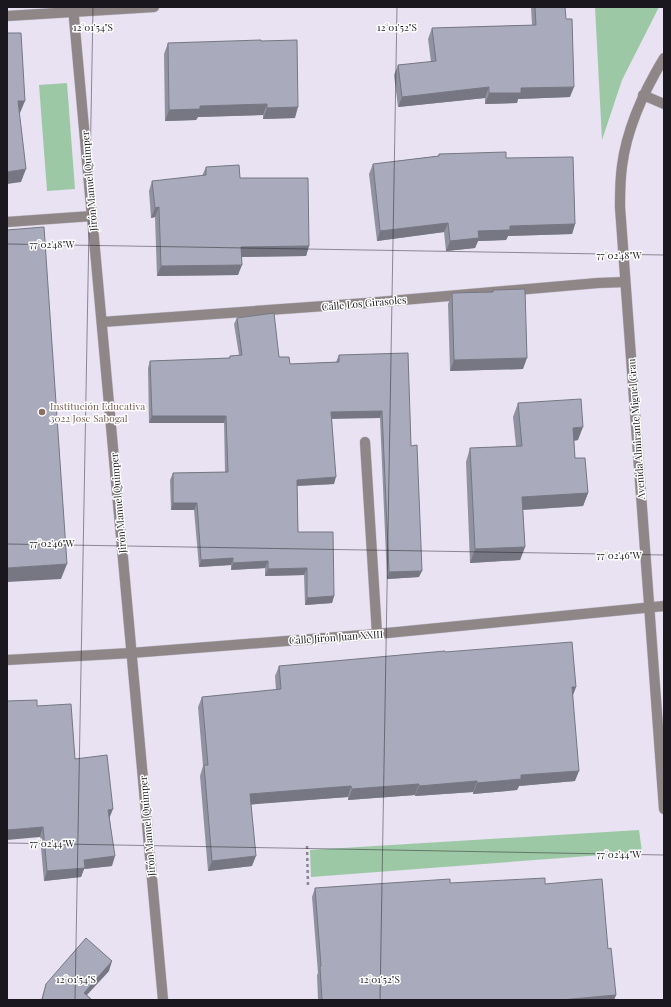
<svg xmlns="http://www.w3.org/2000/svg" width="671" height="1007" font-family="'Playfair Display',serif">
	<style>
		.green { fill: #9dc8a6 }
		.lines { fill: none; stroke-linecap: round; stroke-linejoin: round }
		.service-casing { stroke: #c3becd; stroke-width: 11 }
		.minor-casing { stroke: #c3becd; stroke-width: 11 }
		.path { stroke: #898591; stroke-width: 2.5; stroke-dasharray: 3 3; stroke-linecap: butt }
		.service { stroke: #8f8687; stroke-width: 10 }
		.minor { stroke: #8f8687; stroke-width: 10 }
		.wall { fill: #9192a1 }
		.shaded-wall { fill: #767783 }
		.building { fill: #a9aabb; stroke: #767783 }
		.ticks { fill: none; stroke: #1a181e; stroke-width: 1; stroke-opacity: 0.45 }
		.education-dot { fill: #8d6e63; stroke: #fff; stroke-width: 1.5 }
		.labels { text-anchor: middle; stroke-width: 3; stroke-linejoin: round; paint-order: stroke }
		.street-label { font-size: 10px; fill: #1a181e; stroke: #fff }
		.education-label { font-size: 10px; fill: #785e54; stroke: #fff; text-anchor: start }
		.ticks-label { font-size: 10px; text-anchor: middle; fill: #1a181e; stroke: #fff; stroke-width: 3; stroke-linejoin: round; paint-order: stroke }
	</style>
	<rect width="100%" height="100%" fill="#e8e2f3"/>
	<g class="green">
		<polygon points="595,7 659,7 622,80 602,140"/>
		<polygon points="67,83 75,189 47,191 39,85"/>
		<polygon points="639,830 642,852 311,877 310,850"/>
	</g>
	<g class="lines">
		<g class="service-casing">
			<polyline id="service" points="365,442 377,634"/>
		</g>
		<g class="minor-casing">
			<g id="minor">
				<polyline points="73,7 163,1000"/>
				<polyline points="7,16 154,7"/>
				<path d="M664 58C644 91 627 127 622 166 620 180 620 193 620 207L664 809"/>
				<polyline points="643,95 664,104"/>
				<polyline points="7,222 92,216"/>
				<polyline points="102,322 367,303 598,283 625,282"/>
				<polyline points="7,660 131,653 377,634 664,606"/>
			</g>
		</g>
		<polyline class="path" points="307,846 308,886"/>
		<use href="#service" class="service"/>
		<use href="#minor" class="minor"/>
	</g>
	<g class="wall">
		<polygon points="531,7 535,7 570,97 518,99 517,103 485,104 485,98 398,107 394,75 398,65 431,62 428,39 432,28 532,25"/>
		<polygon points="261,41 295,118 263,119 263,115 198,117 196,120 165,121 164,54 168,43"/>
		<polygon points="439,154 506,158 575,224 572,234 508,236 506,240 478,241 475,248 446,251 444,232 377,241 369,174 373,164 438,156"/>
		<polygon points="206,167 240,178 309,246 306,256 242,257 238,275 157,276 155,217 151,218 149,191 152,181 202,176"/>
		<polygon points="493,290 523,369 450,371 448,304 452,293 492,292"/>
		<polygon points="237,318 279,357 290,364 336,362 339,355 411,446 419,577 387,579 380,418 332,418 334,484 297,486 298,532 334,596 332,603 305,605 304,575 265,576 265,568 231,570 231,565 199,567 194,510 171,510 170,480 173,473 225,472 224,423 149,423 148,368 150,361 229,358 230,356 239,355 234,324"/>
		<polygon points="518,403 578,440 574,441 575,458 588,493 583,506 523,510 525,547 520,560 470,563 466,462 470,448 516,446 513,417"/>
		<polygon points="445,652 576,687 573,694 575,781 519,786 517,790 473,794 473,792 415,796 415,795 348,800 348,797 251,804 252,866 208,871 200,776 203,766 198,707 202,697 276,690 275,676 279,666"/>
		<polygon points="37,706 75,759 110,818 112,866 84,869 81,877 44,881 40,837"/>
		<polygon points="450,883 545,884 608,949 616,995 614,1000 318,1000 317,975 318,973 312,897 315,888"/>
		<polygon points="109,971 87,995 92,1000 41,1000 46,984"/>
	</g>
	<g class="shaded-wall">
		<polygon points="489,87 485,98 398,107 402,97"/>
		<polygon points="574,87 570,97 518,99 517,103 485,104 489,93 521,88"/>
		<polygon points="18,101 25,101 20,113 13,114"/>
		<polygon points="267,104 263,115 198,117 196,120 165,121 169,110 200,106"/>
		<polygon points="298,107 295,118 263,119 267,108"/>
		<polygon points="26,169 21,182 7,184 7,172"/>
		<polygon points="159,207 155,217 151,218 155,208"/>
		<polygon points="448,223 444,232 377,241 380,231"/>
		<polygon points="575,224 572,234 508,236 506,240 478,241 475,248 446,251 450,241 478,231 510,226"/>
		<polygon points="309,246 306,256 238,257 241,247"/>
		<polygon points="242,265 238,275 157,276 161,266"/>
		<polygon points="527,358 523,369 450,371 454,360"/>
		<polygon points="382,411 380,418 329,419 331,412"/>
		<polygon points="152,416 226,416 224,423 149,423"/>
		<polygon points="583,427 578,440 568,441 573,428"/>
		<polygon points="336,477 334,484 294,486 297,480"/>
		<polygon points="588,493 583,506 518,510 522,497"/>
		<polygon points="173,503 197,503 194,510 171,510"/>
		<polygon points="525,547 520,560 470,563 475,549"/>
		<polygon points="233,558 231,565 199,567 201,560"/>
		<polygon points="268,561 265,568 231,570 233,563"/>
		<polygon points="67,564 61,579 7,582 7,568"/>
		<polygon points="307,568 304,575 265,576 268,569"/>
		<polygon points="422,571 419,577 387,579 389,572"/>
		<polygon points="334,596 332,603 305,605 307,598"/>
		<polygon points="572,687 576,687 572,698"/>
		<polygon points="579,771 575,781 519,786 517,790 473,794 477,783 521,775"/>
		<polygon points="477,781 473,792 415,796 419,786"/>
		<polygon points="419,784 415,795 348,800 352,789"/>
		<polygon points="351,786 348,797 246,805 250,794"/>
		<polygon points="113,809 109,819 108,810"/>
		<polygon points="43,827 40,837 7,840 7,830"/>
		<polygon points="115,856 112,866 84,869 81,877 44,881 47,871 84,860"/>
		<polygon points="256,856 252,866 208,871 212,861"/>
		<polygon points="112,961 109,971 82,1000 84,993"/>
		<polygon points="616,995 614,1000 561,1000"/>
	</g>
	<g class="building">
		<polygon points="535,7 565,7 566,19 572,19 574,87 521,88 521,93 489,93 489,87 402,97 398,65 436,61 432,28 536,25"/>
		<polygon points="7,33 21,33 25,101 18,101 26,169 7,172"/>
		<polygon points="261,40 261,41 297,40 298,107 267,108 267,104 200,106 200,109 169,110 168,43"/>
		<polygon points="506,152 506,158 573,157 575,224 510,226 510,230 478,231 479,238 450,241 448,223 380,231 373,164 439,156 439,154"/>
		<polygon points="239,165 240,178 308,178 309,246 241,247 242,265 161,266 159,207 155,208 152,181 206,175 206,167"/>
		<polygon points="44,227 67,564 7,568 7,230"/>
		<polygon points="525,289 527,358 454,360 452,293 493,292 493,290"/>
		<polygon points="274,313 279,357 289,357 290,364 339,362 339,355 408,353 411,446 417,445 422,571 389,572 382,411 331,412 336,477 297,480 298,532 333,532 334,596 307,598 307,568 268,569 268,561 233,563 233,558 201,560 197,503 173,503 173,473 228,472 226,416 152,416 150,361 230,358 230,356 242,355 237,318"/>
		<polygon points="581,399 583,427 573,428 575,458 585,458 588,493 522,497 525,547 475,549 470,448 522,446 518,403"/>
		<polygon points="572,642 576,687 572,687 579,771 521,775 521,779 477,783 477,781 419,786 419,784 352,789 351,786 250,794 256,856 212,861 204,765 208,765 202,697 281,689 279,666 445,651 445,652"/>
		<polygon points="37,700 37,706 71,704 75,759 107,755 113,809 108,810 115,856 84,860 85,868 47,871 43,827 7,830 7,701"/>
		<polygon points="545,878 545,884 602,879 608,949 611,948 616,995 561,1000 322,1000 320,967 321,966 315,888 450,879 450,883"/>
		<polygon points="86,938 112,961 84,993 92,1000 42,1000 46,984"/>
	</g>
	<path class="ticks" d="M7 244 664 255M7 544 664 555M7 843 664 855M75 1000 93 7M380 1000 397 7"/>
	<circle class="education-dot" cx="42" cy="412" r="4"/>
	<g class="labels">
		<g class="street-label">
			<text transform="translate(89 181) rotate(-95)" y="4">Jirón Manuel Quimper</text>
			<text transform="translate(364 303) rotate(-5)" y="4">Calle Los Girasoles</text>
			<text transform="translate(636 429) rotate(-94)" y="4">Avenida Almirante Miguel Grau</text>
			<text transform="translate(118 503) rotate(-95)" y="4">Jirón Manuel Quimper</text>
			<text transform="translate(336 637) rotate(-4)" y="4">Calle Jirón Juan XXIII</text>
			<text transform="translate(147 826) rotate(-95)" y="4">Jirón Manuel Quimper</text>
		</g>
		<g class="education-label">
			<text x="50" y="410">Institución Educativa<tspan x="50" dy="12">3022 Jose Sabogal</tspan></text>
		</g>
	</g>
	<g class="ticks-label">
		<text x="93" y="31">12°01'54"S</text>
		<text x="397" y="31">12°01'52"S</text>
		<text x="52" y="248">77°02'48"W</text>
		<text x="619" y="259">77°02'48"W</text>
		<text x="52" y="547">77°02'46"W</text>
		<text x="619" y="559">77°02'46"W</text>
		<text x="52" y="847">77°02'44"W</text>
		<text x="619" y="858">77°02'44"W</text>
		<text x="76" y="983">12°01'54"S</text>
		<text x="380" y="983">12°01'52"S</text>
	</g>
	<rect width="671" height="1007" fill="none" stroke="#1a181e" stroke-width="16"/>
</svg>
